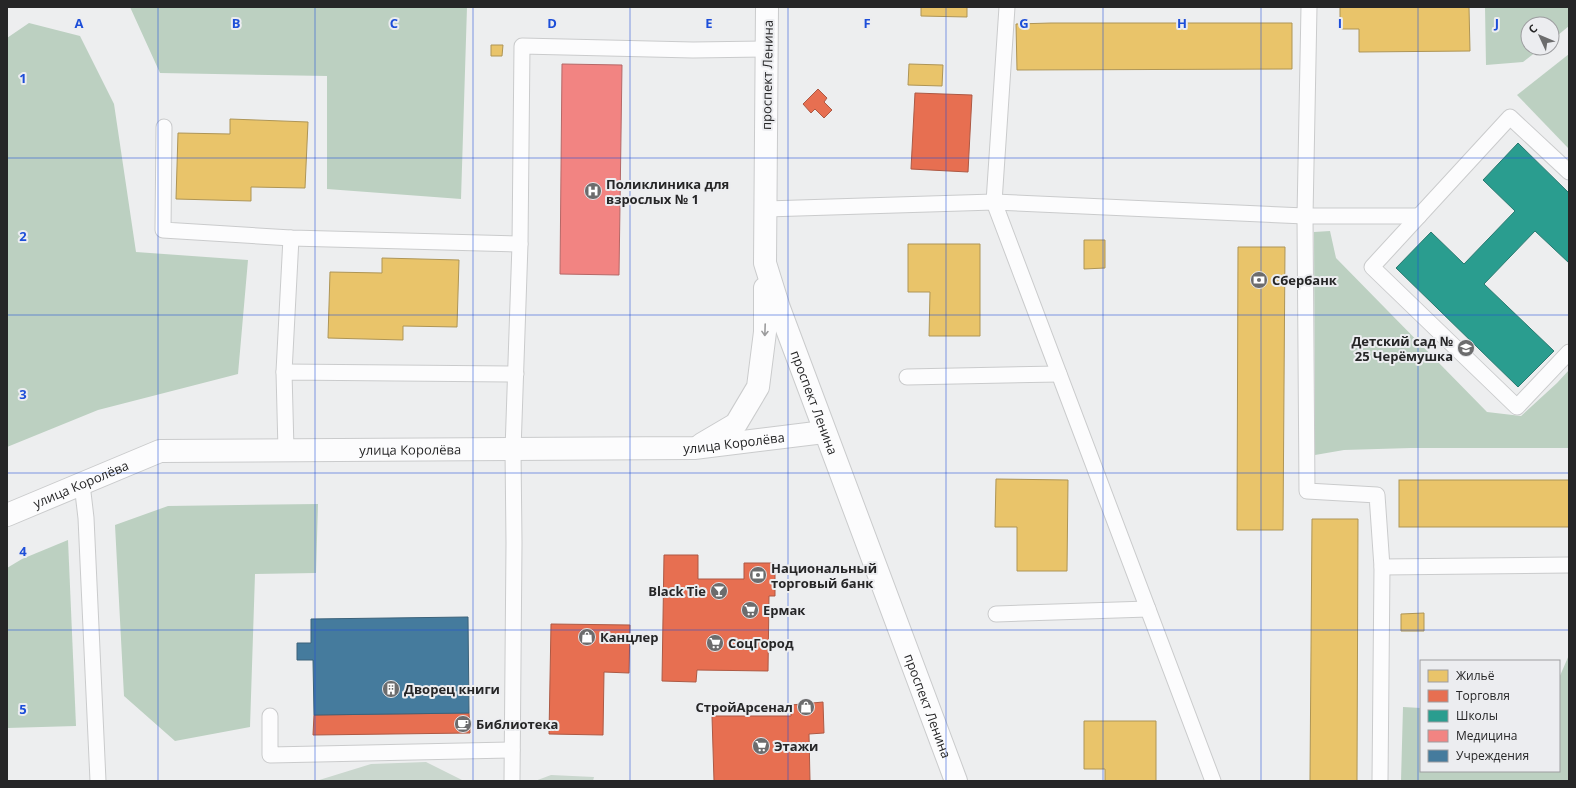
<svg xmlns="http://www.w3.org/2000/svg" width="1576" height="788" font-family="'Open Sans',sans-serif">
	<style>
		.green { fill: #cad7ce }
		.forest { fill: #bcd0c1 }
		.homes { fill: #e9c46a; stroke: #ae9556 }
		.shops { fill: #e76f51; stroke: #ad5944 }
		.schools { fill: #2a9d8f; stroke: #297970 }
		.health { fill: #f28482; stroke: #b56867 }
		.public { fill: #457b9d; stroke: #3c627a }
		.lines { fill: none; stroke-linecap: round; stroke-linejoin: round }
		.lane-casing { stroke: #cacbcc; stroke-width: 17 }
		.secondary-casing { stroke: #cacbcc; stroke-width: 24 }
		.lane { stroke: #fcfcfd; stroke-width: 15 }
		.secondary { stroke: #fcfcfd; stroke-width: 22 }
		.oneway { stroke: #9c9c9d }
		.grid { fill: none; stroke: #1d4ed8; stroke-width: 1; stroke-opacity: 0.55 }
		.labels { text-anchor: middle; stroke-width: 4; stroke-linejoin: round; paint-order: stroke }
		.street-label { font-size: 13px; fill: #262627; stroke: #ecedf0 }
		.poi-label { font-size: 13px; font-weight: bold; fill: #262627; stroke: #ecedf0; text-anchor: start }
		.grid-label { font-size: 13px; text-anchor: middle; font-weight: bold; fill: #1d4ed8; stroke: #ecedf0; stroke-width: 4; stroke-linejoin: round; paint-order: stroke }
	</style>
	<rect width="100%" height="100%" fill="#edeeef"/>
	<g class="green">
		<polygon points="426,762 464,781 316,781 371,764"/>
		<polygon points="551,775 594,777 593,781 535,781"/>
	</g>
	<g class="forest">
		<polygon points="130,7 467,7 461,199 327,189 327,76 160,73"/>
		<polygon points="1485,7 1569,7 1569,26 1552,40 1552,24 1528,24 1528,48 1541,48 1523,62 1486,65"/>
		<polygon points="29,23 80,36 114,104 136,252 248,260 238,374 98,410 7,447 7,38"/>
		<polygon points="1569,54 1569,149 1517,95"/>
		<polygon points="1330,231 1336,258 1487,412 1521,416 1557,383 1569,370 1569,448 1411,448 1344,450 1315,455 1314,232"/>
		<polygon points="318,504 316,573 255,574 250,727 175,741 124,696 115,525 168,506"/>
		<polygon points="68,540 76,726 7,728 7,568 22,559"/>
		<polygon points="1569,655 1569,781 1401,781 1403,707 1421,708 1421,771 1559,771 1559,678"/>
	</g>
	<g class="homes">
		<polygon points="921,7 967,7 967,17 921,16"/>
		<polygon points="1340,7 1469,7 1470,51 1359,52 1359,29 1340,29"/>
		<polygon points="1051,23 1292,23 1292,69 1017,70 1016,24"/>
		<polygon points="491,45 503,45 502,56 491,56"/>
		<polygon points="909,64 943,65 942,86 908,85"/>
		<polygon points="230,119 308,122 305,188 251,187 251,201 176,199 178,133 230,134"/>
		<polygon points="1084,240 1105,240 1105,268 1084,269"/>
		<polygon points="908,244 980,244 980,336 929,336 930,292 908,292"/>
		<polygon points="1238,247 1285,247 1283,530 1237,530"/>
		<polygon points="382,258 459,260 457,327 403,326 403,340 328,338 330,272 382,273"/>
		<polygon points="996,479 1068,480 1067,571 1017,571 1017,527 995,527"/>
		<rect x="1399" y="480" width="170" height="47"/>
		<polygon points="1312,519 1358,519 1357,781 1310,781"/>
		<polygon points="1424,613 1424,631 1401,631 1401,614"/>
		<polygon points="1084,721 1156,721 1156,781 1105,781 1105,769 1084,769"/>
	</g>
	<g class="shops">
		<polygon points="818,89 827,98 824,102 832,110 824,118 815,109 811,113 803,104"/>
		<polygon points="915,93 972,95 968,172 911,169"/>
		<polygon points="664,555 698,555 698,579 744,579 744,563 775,563 775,596 769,596 768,671 697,670 696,682 662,681"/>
		<polygon points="551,624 630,625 629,673 604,672 603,735 549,734"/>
		<polygon points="823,702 824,733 809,734 810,781 714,781 712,716 791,716 791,705"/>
		<polygon points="469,713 470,733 313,735 314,715"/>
	</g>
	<polygon class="schools" points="1518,143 1569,193 1569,263 1535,231 1484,284 1554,351 1518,387 1396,268 1431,232 1464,264 1515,211 1483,180"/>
	<polygon class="health" points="562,64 622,65 619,275 560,274"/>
	<polygon class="public" points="468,617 469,713 314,715 313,660 297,660 297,643 311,643 311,619"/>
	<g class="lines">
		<g class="lane-casing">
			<g id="lane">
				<polyline points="1007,7 994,202 1213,781"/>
				<polyline points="164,127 163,230 291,238 520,244"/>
				<polyline points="1569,172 1510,117 1372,267 1517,407 1569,352"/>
				<polyline points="766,209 994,202 1305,216 1309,7"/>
				<polyline points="284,372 291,238"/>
				<polyline points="907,377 1059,374"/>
				<polyline points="286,450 284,372 516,374"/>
				<polyline points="82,484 86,518 98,781"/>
				<polyline points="1382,567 1569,565"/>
				<polyline points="996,614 1148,609"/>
				<polyline points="270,716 270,755 512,750"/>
				<polyline points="512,781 514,543 513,450 520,244 522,46 693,50 767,49"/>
				<polyline points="1380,781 1382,567 1377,495 1307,491 1305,216 1419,216"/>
			</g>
		</g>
		<g class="secondary-casing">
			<g id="secondary">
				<path id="s1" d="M767 7 765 263 779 308 956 781"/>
				<polyline points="702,444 736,424 758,387 765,332 765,288"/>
				<path id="s2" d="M7 515 160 451 694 448 824 432"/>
			</g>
		</g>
		<use href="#lane" class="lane"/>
		<use href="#secondary" class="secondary"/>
	</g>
	<defs><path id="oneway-shaft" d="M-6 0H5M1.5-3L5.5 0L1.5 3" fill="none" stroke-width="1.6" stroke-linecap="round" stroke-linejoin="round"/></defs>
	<use class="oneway" href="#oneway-shaft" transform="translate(765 330) rotate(92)"/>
	<path class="grid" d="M158 7V781M315 7V781M473 7V781M630 7V781M788 7V781M946 7V781M1103 7V781M1261 7V781M1418 7V781M7 158H1569M7 315H1569M7 473H1569M7 630H1569"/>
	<defs>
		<g id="hospital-disc" transform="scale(0.9)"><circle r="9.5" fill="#6c6c6d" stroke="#ecedf0"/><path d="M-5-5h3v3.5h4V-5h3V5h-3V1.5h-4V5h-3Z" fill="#fff"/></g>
		<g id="bank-disc" transform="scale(0.9)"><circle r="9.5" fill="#6c6c6d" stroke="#ecedf0"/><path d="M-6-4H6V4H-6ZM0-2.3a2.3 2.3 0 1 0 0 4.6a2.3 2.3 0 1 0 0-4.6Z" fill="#fff"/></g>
		<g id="school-disc" transform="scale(0.9)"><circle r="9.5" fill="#6c6c6d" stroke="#ecedf0"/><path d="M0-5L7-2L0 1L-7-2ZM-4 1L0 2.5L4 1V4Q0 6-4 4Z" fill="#fff"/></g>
		<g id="bar-disc" transform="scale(0.9)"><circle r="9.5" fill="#6c6c6d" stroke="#ecedf0"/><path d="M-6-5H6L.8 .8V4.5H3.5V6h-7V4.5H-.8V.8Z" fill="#fff"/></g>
		<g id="supermarket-disc" transform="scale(0.9)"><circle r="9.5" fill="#6c6c6d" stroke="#ecedf0"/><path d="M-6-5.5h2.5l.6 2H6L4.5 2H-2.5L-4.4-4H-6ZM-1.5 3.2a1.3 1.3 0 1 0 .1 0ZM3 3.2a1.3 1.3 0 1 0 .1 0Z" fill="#fff"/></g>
		<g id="shop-disc" transform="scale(0.9)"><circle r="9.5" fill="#6c6c6d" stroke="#ecedf0"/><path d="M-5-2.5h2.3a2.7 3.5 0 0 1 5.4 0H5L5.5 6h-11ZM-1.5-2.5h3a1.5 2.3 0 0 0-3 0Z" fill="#fff"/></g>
		<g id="building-disc" transform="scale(0.9)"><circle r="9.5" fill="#6c6c6d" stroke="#ecedf0"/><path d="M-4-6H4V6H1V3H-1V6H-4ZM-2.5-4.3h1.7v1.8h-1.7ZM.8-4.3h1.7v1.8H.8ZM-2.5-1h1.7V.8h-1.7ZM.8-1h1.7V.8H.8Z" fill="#fff"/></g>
		<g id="cafe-disc" transform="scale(0.9)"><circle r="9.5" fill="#6c6c6d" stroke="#ecedf0"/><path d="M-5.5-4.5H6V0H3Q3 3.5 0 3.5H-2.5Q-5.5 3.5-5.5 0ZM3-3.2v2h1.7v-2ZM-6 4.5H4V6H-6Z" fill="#fff"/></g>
	</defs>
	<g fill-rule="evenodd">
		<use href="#hospital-disc" x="593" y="191"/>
		<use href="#bank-disc" x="1259" y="280"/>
		<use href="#school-disc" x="1466" y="348"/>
		<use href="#bank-disc" x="758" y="575"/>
		<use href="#bar-disc" x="719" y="591"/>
		<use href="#supermarket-disc" x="750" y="610"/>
		<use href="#shop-disc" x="587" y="637"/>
		<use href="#supermarket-disc" x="715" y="643"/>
		<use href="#building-disc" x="391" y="689"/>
		<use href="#shop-disc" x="806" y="707"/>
		<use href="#cafe-disc" x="463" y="724"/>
		<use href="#supermarket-disc" x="761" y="746"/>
	</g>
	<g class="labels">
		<g class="street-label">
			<text transform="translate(767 75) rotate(-89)" y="5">проспект Ленина</text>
			<text dy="5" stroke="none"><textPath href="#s1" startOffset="404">проспект Ленина</textPath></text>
			<text dy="5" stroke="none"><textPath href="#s2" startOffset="740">улица Королёва</textPath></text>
			<text dy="5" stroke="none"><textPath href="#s2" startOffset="416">улица Королёва</textPath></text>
			<text dy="5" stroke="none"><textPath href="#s2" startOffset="80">улица Королёва</textPath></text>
			<text dy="5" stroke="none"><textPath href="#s1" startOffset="728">проспект Ленина</textPath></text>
		</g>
		<g class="poi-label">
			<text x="606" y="189">Поликлиника для<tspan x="606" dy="15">взрослых № 1</tspan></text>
			<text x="1272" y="285">Сбербанк</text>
			<text x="1453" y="346" text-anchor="end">Детский сад №<tspan x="1453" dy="15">25 Черёмушка</tspan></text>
			<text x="771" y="573">Национальный<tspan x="771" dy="15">торговый банк</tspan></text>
			<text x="706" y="596" text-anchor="end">Black Tie</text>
			<text x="763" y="615">Ермак</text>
			<text x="600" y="642">Канцлер</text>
			<text x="728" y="648">СоцГород</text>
			<text x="404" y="694">Дворец книги</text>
			<text x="793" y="712" text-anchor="end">СтройАрсенал</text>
			<text x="476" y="729">Библиотека</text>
			<text x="774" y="751">Этажи</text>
		</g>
	</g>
	<g class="grid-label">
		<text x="79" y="28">A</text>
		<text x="236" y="28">B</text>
		<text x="394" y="28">C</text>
		<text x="552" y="28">D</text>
		<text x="709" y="28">E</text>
		<text x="867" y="28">F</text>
		<text x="1024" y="28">G</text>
		<text x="1182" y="28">H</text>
		<text x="1340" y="28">I</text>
		<text x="1497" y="28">J</text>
		<text x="23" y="83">1</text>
		<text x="23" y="241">2</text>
		<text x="23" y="399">3</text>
		<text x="23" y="556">4</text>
		<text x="23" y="714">5</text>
	</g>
	<rect width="1576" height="788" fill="none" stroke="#262627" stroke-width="16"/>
	<rect x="1420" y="660" width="140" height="112" fill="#ecedf0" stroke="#9d9da0"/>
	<rect x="1428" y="670" width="20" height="12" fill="#e9c46a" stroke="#9d9da0"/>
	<text x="1456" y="680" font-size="12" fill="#262627">Жильё</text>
	<rect x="1428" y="690" width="20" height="12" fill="#e76f51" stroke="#9d9da0"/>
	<text x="1456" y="700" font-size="12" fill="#262627">Торговля</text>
	<rect x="1428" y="710" width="20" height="12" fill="#2a9d8f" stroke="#9d9da0"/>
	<text x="1456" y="720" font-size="12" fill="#262627">Школы</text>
	<rect x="1428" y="730" width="20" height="12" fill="#f28482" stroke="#9d9da0"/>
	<text x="1456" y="740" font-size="12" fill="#262627">Медицина</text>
	<rect x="1428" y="750" width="20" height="12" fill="#457b9d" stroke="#9d9da0"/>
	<text x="1456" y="760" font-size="12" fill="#262627">Учреждения</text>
	<g transform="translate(1540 36) rotate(314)"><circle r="19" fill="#ecedf0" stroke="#9d9da0"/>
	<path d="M0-3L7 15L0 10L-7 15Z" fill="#6c6c6d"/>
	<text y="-6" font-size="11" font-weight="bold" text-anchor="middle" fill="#262627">С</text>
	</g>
</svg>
